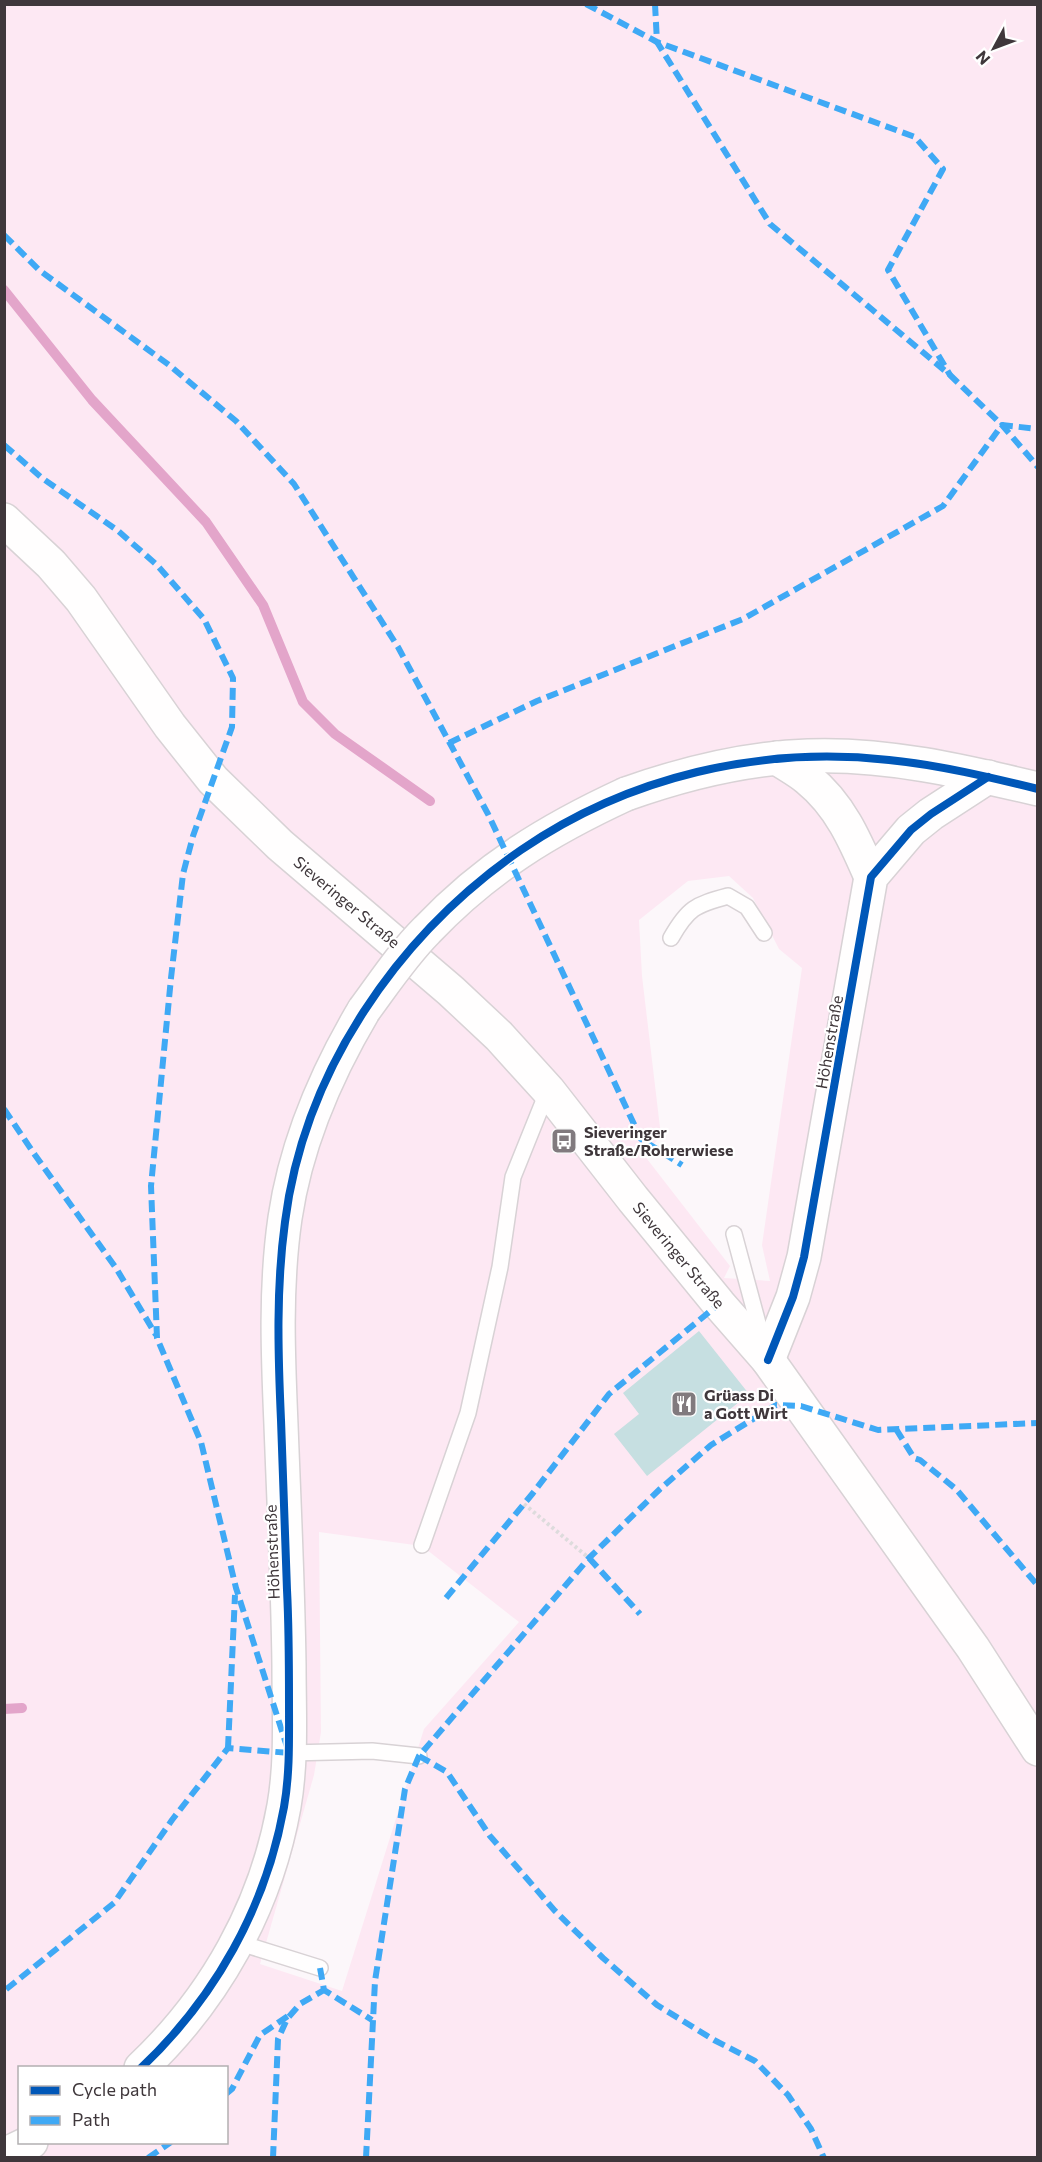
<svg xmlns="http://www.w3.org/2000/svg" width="1042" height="2162" font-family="Commissioner,sans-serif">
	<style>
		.green { fill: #fde8f3; fill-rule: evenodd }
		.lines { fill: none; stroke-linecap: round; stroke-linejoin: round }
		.stream { stroke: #e3a5ca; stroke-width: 10 }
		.building { fill: #c6dfe1 }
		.service-casing { stroke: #d8d2d5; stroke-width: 18 }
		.tertiary-casing { stroke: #d8d2d5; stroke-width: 36 }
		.secondary-casing { stroke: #d8d2d5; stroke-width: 36 }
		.path { stroke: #dddbdc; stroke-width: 4; stroke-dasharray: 3 3; stroke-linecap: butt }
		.service { stroke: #fffefe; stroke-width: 15 }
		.tertiary { stroke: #fffefe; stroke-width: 33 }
		.secondary { stroke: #fffefe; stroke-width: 33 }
		.tertiary-bridge-casing { stroke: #d8d2d5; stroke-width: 36; stroke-linecap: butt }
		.tertiary-bridge { stroke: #fffefe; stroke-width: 33 }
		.quiet { stroke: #3fa9f5; stroke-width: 6; stroke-dasharray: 12 6; stroke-linecap: butt }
		.cycleway-casing { stroke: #fff; stroke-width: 11 }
		.cycleway { stroke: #0057b8; stroke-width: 8 }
		.labels { text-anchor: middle; stroke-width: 4.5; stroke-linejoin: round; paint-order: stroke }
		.street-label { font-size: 16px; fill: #3f373b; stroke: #fff }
		.poi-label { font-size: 16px; font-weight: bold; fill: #3f373b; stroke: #fff; text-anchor: start }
	</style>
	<rect width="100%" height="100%" fill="#fcf7fa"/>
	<path class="green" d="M5 5H1037V2157L5 2158ZM729 876 753 898 779 949 802 968 762 1245 770 1281 724 1278 730 1266 644 1155 661 1136 642 976 639 920 688 881ZM319 1532 422 1546 519 1622 424 1729 342 1991 260 1964 314 1775 321 1732ZM20 2068H226V2142H20Z"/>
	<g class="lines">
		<g class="stream">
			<polyline points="4,290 92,400 206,522 263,605 303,702 335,734 430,801"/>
			<polyline points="4,1709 22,1708"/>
		</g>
	</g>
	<polygon class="building" points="699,1331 749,1394 647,1476 614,1434 639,1414 623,1393"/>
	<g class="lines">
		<g class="service-casing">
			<g id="service">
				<path d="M671 938C688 908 695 905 728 896L747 907 764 933"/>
				<polyline points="734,1234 763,1342"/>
				<polyline points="422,1545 468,1413 500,1267 513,1177 548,1090"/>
				<polyline points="289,1753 372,1751 419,1756"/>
				<polyline points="237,1942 320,1968"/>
			</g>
		</g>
		<g class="tertiary-casing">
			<g id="tertiary">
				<path d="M777 758C787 765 799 771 808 779 840 805 855 840 871 877"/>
				<path d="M626 794C685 773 745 758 808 756 886 753 962 771 1038 789"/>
				<polyline points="768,1360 793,1297 804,1257 871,877 911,830 931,814 988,777"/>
				<path d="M141 2068C215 1998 266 1907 284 1806 292 1760 289 1713 289 1666 288 1586 284 1505 281 1425 278 1356 275 1287 285 1218 296 1143 326 1074 364 1010"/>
				<polyline points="4,2155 31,2142"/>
			</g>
		</g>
		<g class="secondary-casing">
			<polyline id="secondary" points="4,520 51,564 81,599 170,726 213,780 280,845 451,991 499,1036 548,1090 633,1199 719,1304 768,1360 973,1648 1038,1749"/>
		</g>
		<polyline class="path" points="524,1504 589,1558"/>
		<use href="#service" class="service"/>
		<use href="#tertiary" class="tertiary"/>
		<use href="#secondary" class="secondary"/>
		<g class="tertiary-bridge-casing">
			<path id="tertiary-bridge" d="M364 1010C384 983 403 954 427 930 486 868 548 830 626 794"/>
		</g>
		<use href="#tertiary-bridge" class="tertiary-bridge"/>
		<g class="quiet">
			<polyline points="586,4 657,42 915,137 943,169 888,270 950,375"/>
			<polyline points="655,4 657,42 770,224 950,375 1002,425 1038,467"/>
			<polyline points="4,235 39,270 169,365 236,421 294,484 398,647 488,814 641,1139 682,1165"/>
			<polyline points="4,445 42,478 117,530 157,565 204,619 233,678 232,727 193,836 183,874 171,978 151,1186 157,1338 201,1442 236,1588 289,1753 228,1748 172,1820 114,1903 4,1991"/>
			<polyline points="449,743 537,701 743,619 943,506 1002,425 1038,429"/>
			<polyline points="4,1109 35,1155 116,1268 156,1335"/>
			<polyline points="896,1429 914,1458 920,1460 956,1489 1038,1586"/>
			<polyline points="589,1558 640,1614"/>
			<polyline points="446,1598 533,1493 609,1394 719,1304"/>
			<polyline points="228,1748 235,1595"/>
			<polyline points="419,1756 447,1772 490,1836 555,1911 603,1958 657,2005 714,2040 755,2061 788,2095 811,2129 824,2158"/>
			<polyline points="320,1968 324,1990 372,2020"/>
			<polyline points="226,2094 232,2089 260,2035 288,2016"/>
			<polyline points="148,2158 171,2142"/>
			<polyline points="273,2158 278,2039 287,2019 300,2004 324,1990"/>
			<polyline points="366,2158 375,1981 405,1789 419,1756 589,1558 660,1489 711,1445 776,1405 801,1406 878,1430 1038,1423"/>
		</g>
		<g class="cycleway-casing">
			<g id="cycleway">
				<polyline points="768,1360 793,1297 804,1257 871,877 911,830 931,814 988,777"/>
				<path d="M141 2068C215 1998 266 1907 284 1807 290 1773 289 1738 289 1703 289 1665 289 1628 287 1590 285 1533 283 1477 281 1420 278 1354 276 1288 285 1222 304 1071 398 935 521 850 629 776 760 746 889 760 939 765 989 777 1038 789"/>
			</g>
		</g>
		<use href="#cycleway" class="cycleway"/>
	</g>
	<defs>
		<g id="bus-square" transform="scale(1.35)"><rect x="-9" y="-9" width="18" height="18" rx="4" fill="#817a7e" stroke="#fff"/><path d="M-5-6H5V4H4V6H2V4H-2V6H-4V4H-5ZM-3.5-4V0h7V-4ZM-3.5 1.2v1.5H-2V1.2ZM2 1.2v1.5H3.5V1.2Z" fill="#fff"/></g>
		<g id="restaurant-square" transform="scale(1.35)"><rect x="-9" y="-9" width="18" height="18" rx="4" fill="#817a7e" stroke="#fff"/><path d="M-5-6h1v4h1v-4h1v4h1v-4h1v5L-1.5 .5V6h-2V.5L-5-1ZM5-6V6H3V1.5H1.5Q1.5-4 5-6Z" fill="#fff"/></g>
	</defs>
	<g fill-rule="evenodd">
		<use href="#bus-square" x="564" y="1141"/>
		<use href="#restaurant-square" x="684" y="1404"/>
	</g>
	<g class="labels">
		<g class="street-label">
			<text transform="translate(347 902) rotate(40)" y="6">Sieveringer Straße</text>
			<text transform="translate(829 1042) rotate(-80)" y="6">Höhenstraße</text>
			<text transform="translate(679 1255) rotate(50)" y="6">Sieveringer Straße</text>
			<text transform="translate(272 1552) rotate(-92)" y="6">Höhenstraße</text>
		</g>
		<g class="poi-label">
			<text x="584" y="1138">Sieveringer<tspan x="584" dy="18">Straße/Rohrerwiese</tspan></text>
			<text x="704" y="1401">Grüass Di<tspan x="704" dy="18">a Gott Wirt</tspan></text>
		</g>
	</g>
	<rect width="1042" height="2162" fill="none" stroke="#3f373b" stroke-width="12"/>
	<rect x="18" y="2066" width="210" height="78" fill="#ffffff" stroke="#b2afb1" stroke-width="1.5"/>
	<rect x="30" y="2086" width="30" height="9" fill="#0057b8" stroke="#b2afb1" stroke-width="1.5"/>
	<text x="72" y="2096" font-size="18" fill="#3f373b">Cycle path</text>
	<rect x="30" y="2116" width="30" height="9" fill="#3fa9f5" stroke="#b2afb1" stroke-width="1.5"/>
	<text x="72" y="2126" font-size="18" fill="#3f373b">Path</text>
	<g transform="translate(994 48) rotate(229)" stroke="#ffffff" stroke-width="4.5" paint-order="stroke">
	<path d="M0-4.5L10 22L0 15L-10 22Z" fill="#3f373b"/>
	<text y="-9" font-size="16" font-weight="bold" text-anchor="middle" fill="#3f373b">N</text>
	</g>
</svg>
